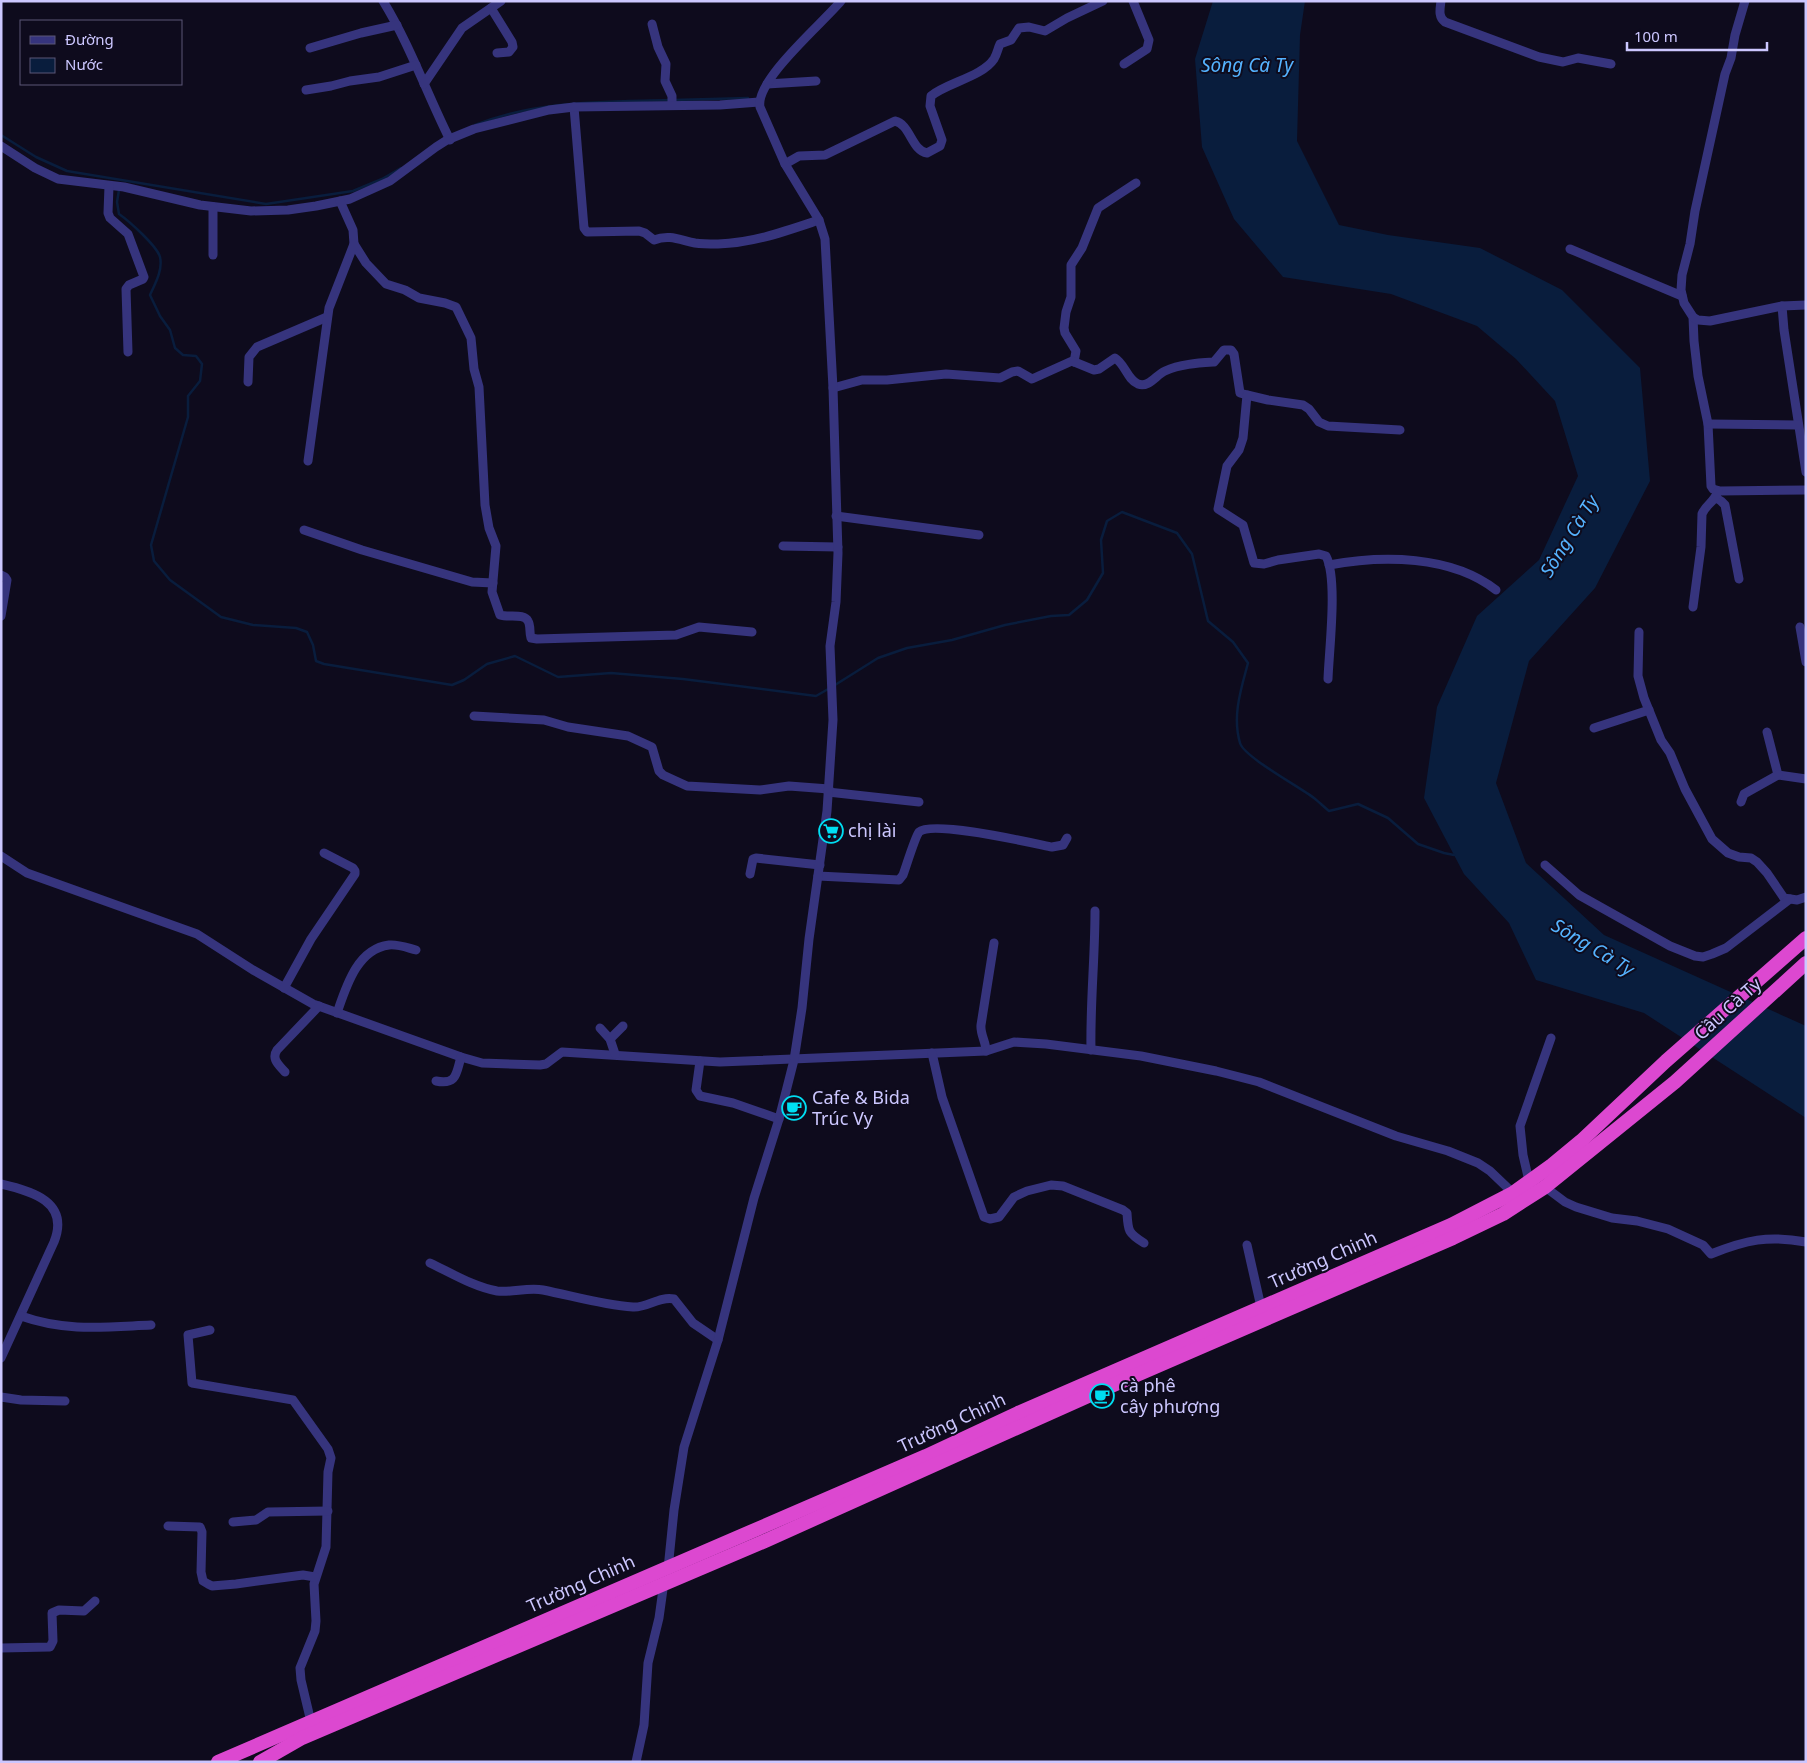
<svg xmlns="http://www.w3.org/2000/svg" width="1807" height="1763" font-family="'Noto Sans',sans-serif">
	<style>
		.water { fill: #091d3d }
		.lines { fill: none; stroke-linecap: round; stroke-linejoin: round }
		.stream { stroke: #091d3d; stroke-width: 2.5 }
		.minor { stroke: #36347d; stroke-width: 9 }
		.trunk { stroke: #dc48d0; stroke-width: 14 }
		.labels { text-anchor: middle; stroke-width: 4; stroke-linejoin: round; paint-order: stroke }
		.poi-label { font-size: 18px; fill: #ccc7ff; stroke: #0e0b1d; text-anchor: start }
		.street-label { font-size: 18px; fill: #ccc7ff; stroke: #0e0b1d }
		.water-label { font-size: 19px; font-style: italic; fill: #55b3ff; stroke: #0e0b1d }
	</style>
	<rect width="100%" height="100%" fill="#0e0b1d"/>
	<polygon class="water" points="1213,1 1305,1 1300,35 1297,141 1339,225 1388,235 1480,248 1562,290 1640,368 1650,481 1595,588 1529,661 1496,783 1526,863 1604,935 1806,1026 1806,1118 1644,1013 1536,980 1509,923 1464,874 1424,798 1437,707 1477,616 1539,560 1578,476 1555,401 1516,359 1477,326 1391,294 1283,277 1234,219 1202,147 1195,59"/>
	<g class="lines">
		<g class="stream">
			<polyline points="674,100 748,98"/>
			<path d="M475 125C537 100 603 102 669 100"/>
			<polyline points="1,135 36,157 67,171 266,204 353,191 382,179 401,168"/>
			<path d="M119 190 117 202 119 214C129 221 157 246 160 257 163 270 155 284 150 295L160 316 170 330 175 348 183 355 196 356 202 364 200 381 188 396V417L151 545 154 561 170 580 221 617 253 625 296 628 307 632 313 645 316 661 324 664 452 685 464 680 487 664 515 656 558 677 611 673 683 679 816 696 830 688"/>
			<path d="M835 685 878 658 907 648 952 640 1005 625 1051 616 1069 615 1087 600 1103 573 1101 540 1107 521 1122 512 1177 533 1192 554 1208 621 1233 642 1248 663C1241 689 1232 716 1240 743 1244 757 1300 787 1314 798 1319 802 1324 807 1329 811L1358 804 1388 818 1418 844 1444 853 1454 855"/>
		</g>
		<g class="minor">
			<path d="M383 1C410 45 427 94 450 140"/>
			<path d="M1441 1C1440 9 1438 17 1445 22L1539 57 1563 62 1578 58 1611 64"/>
			<polyline points="1745,1 1735,35 1731,58 1725,74 1695,211 1690,244 1682,275 1681,290 1684,303 1693,317 1694,341 1698,376 1708,424 1711,486 1713,489 1720,491 1806,490"/>
			<polyline points="491,8 512,42 513,47 509,52 497,53"/>
			<polyline points="652,24 658,47 666,64 665,81 672,96 672,105"/>
			<polyline points="310,48 361,33 397,25"/>
			<polyline points="1124,64 1147,49 1149,40 1133,1"/>
			<polyline points="424,84 462,28 501,1"/>
			<polyline points="767,84 816,81"/>
			<polyline points="306,90 331,86 350,81 379,77 416,65"/>
			<path d="M574 107 584 228 587 232 639 231 645 233 654 240C669 234 680 240 695 243 702 244 711 244 718 244 753 243 786 231 819 220"/>
			<polyline points="1,146 35,168 58,179 124,187 200,205 251,211 288,210 316,206 350,199 390,181 436,147 447,140 474,129 549,110 574,107 720,105 759,102"/>
			<path d="M785 164 799 156 825 155 895 121C910 124 912 151 927 153L940 146 942 140 930 106 931 96C946 83 982 77 994 59 997 54 998 48 1000 44L1011 40 1019 28 1029 27 1045 31 1067 18 1103 1"/>
			<polyline points="109,186 108,213 110,218 128,234 144,277 143,279 129,285 126,289 128,352"/>
			<polyline points="213,207 213,255"/>
			<path d="M354 244 366 263 386 284 405 290 419 298 445 303 456 307 471 338 474 369 479 387 485 505 489 528 496 546 492 592 500 615C509 618 524 613 528 621 531 626 529 632 531 638L537 639 676 635 699 627 752 632"/>
			<polyline points="1570,249 1682,296"/>
			<polyline points="1782,306 1784,330 1806,472"/>
			<polyline points="1693,317 1698,320 1710,321 1782,306 1806,305"/>
			<polyline points="1074,362 1076,351 1065,333 1064,328 1066,312 1071,297 1071,265 1082,248 1098,208 1136,183"/>
			<polyline points="248,382 249,357 257,347 327,317"/>
			<path d="M833 388 862 380H887L946 374 1000 378 1012 372 1018 371 1032 379 1072 361 1094 370 1099 369 1115 358C1125 364 1127 379 1138 384 1149 388 1156 375 1165 371 1180 364 1198 363 1214 362L1224 350H1231L1234 354 1240 393 1247 395 1243 438 1239 450 1227 466 1218 509 1243 525 1254 563 1264 564 1278 560 1319 554 1326 556C1338 579 1329 650 1328 679"/>
			<polyline points="1247,395 1268,400 1303,405 1309,409 1319,422 1328,426 1400,430"/>
			<polyline points="1708,424 1798,425"/>
			<polyline points="308,461 329,308 354,244 353,230 340,201"/>
			<polyline points="1716,498 1721,501 1725,505 1739,579"/>
			<polyline points="836,516 979,535"/>
			<polyline points="304,530 362,550 472,582 493,583"/>
			<polyline points="783,546 838,547"/>
			<path d="M1329 565C1382 555 1451 555 1496 590"/>
			<polyline points="1,575 5,577 7,580 1,616"/>
			<path d="M1693 607 1701 547 1702 514C1706 504 1714 503 1718 491"/>
			<polyline points="1800,627 1806,662"/>
			<polyline points="1639,632 1638,676 1644,698 1661,740 1670,753 1685,789 1712,839 1728,853 1739,857 1751,858 1757,862 1767,873 1784,898 1797,900 1806,897"/>
			<polyline points="474,716 544,720 568,727 628,736 652,747 659,771 663,775 687,786 760,790 789,786 829,789"/>
			<polyline points="1594,728 1649,710"/>
			<polyline points="1767,732 1778,775 1806,779"/>
			<polyline points="828,792 919,802"/>
			<polyline points="1741,802 1744,794 1778,775"/>
			<polyline points="1,856 27,873 197,934 253,970 313,1004 461,1057 482,1063 540,1065 546,1064 562,1052 720,1062 986,1051 1014,1042 1046,1044 1141,1056 1216,1071 1259,1082 1396,1136 1448,1151 1478,1163 1490,1171 1513,1193"/>
			<polyline points="1545,865 1579,895 1670,946 1695,956 1703,957 1712,954 1726,948 1790,899"/>
			<polyline points="750,874 753,859 756,858 820,865"/>
			<path d="M818 876 899 880 903 875C906 867 915 837 919 832 932 820 1032 843 1052 847L1063 845 1067 838"/>
			<polyline points="284,988 311,939 355,874 355,871 353,868 324,853"/>
			<path d="M337 1013C346 987 357 949 389 945 398 944 408 948 416 950"/>
			<polyline points="600,1028 610,1039 615,1054"/>
			<polyline points="610,1039 623,1026"/>
			<path d="M1091 1050C1090 1004 1095 958 1095 911"/>
			<path d="M986 1051C986 1042 980 1034 981 1025L994 943"/>
			<path d="M932 1053 942 1097 984 1217 990 1219 999 1217 1014 1197 1027 1191 1051 1185 1063 1186 1123 1210 1127 1213C1128 1231 1128 1233 1144 1243"/>
			<polyline points="700,1061 696,1090 700,1096 733,1103 779,1119"/>
			<path d="M285 1072C279 1065 271 1059 277 1050L319 1006"/>
			<path d="M436 1081C457 1085 456 1074 461 1057"/>
			<polyline points="1529,1181 1523,1155 1520,1126 1551,1038"/>
			<path d="M1 1184C32 1191 70 1202 54 1242L1 1358"/>
			<path d="M1545 1187 1565 1202 1576 1207 1612 1218 1637 1221 1668 1229 1703 1245 1711 1254C1746 1240 1768 1235 1806 1242"/>
			<polyline points="1247,1245 1261,1307"/>
			<path d="M430 1263C451 1273 474 1287 497 1291 512 1293 528 1287 543 1290 573 1296 602 1305 633 1307 647 1308 659 1296 674 1299L693 1323 718 1340"/>
			<path d="M21 1316C66 1332 105 1327 151 1325"/>
			<polyline points="210,1330 188,1335 192,1383 293,1400 328,1449 331,1458 328,1472 326,1547 314,1584 316,1621 315,1631 300,1668 301,1680 311,1722"/>
			<polyline points="1,1397 21,1400 65,1401"/>
			<polyline points="233,1522 256,1520 268,1512 328,1511"/>
			<polyline points="168,1526 200,1527 202,1532 201,1572 203,1581 208,1584 212,1586 236,1584 303,1575 315,1577"/>
			<path d="M668 1569 674 1510 684 1447 718 1340 754 1198 779 1119 794 1060 802 1008 809 939 827 811 833 720 830 646 836 602 838 553 833 388 825 239 819 220 785 164 760 107C755 80 823 23 841 1"/>
			<polyline points="1,1648 50,1647 53,1641 52,1613 59,1610 84,1611 95,1601"/>
			<polyline points="636,1762 644,1725 648,1663 659,1618 664,1582"/>
		</g>
		<g class="trunk">
			<polyline points="218,1762 926,1456 1018,1413 1451,1225 1513,1193 1552,1165 1581,1141 1666,1061 1806,938"/>
			<polyline points="260,1762 302,1738 765,1541 1088,1396 1453,1238 1503,1214 1545,1187 1675,1082 1806,963"/>
		</g>
	</g>
	<defs>
		<g id="supermarket-ring" transform="scale(1.25)"><circle r="9.5" fill="#0e0b1d" stroke="#00def2" stroke-width="1.5"/><path d="M-6-5.5h2.5l.6 2H6L4.5 2H-2.5L-4.4-4H-6ZM-1.5 3.2a1.3 1.3 0 1 0 .1 0ZM3 3.2a1.3 1.3 0 1 0 .1 0Z" fill="#00def2"/></g>
		<g id="cafe-ring" transform="scale(1.25)"><circle r="9.5" fill="#0e0b1d" stroke="#00def2" stroke-width="1.5"/><path d="M-5.5-4.5H6V0H3Q3 3.5 0 3.5H-2.5Q-5.5 3.5-5.5 0ZM3-3.2v2h1.7v-2ZM-6 4.5H4V6H-6Z" fill="#00def2"/></g>
	</defs>
	<g fill-rule="evenodd">
		<use href="#supermarket-ring" x="831" y="831"/>
		<use href="#cafe-ring" x="794" y="1108"/>
		<use href="#cafe-ring" x="1102" y="1396"/>
	</g>
	<g class="labels">
		<g class="poi-label">
			<text x="848" y="837">chị lài</text>
			<text x="812" y="1104">Cafe &amp; Bida<tspan x="812" dy="21">Trúc Vy</tspan></text>
			<text x="1120" y="1392">cà phê<tspan x="1120" dy="21">cây phượng</tspan></text>
		</g>
		<g class="street-label">
			<text transform="translate(1728 1009) rotate(-42)" y="6">Cầu Cà Ty</text>
			<text transform="translate(1323 1260) rotate(-24)" y="6">Trường Chinh</text>
			<text transform="translate(952 1423) rotate(-25)" y="6">Trường Chinh</text>
			<text transform="translate(581 1584) rotate(-24)" y="6">Trường Chinh</text>
		</g>
		<g class="water-label">
			<text x="1247" y="72">Sông Cà Ty</text>
			<text transform="translate(1569 536) rotate(-58)" y="7">Sông Cà Ty</text>
			<text transform="translate(1593 947) rotate(31)" y="7">Sông Cà Ty</text>
		</g>
	</g>
	<rect width="1807" height="1763" fill="none" stroke="#ccc7ff" stroke-width="5"/>
	<rect x="20" y="20" width="162" height="65" fill="#0e0b1d" stroke="#5a5677"/>
	<rect x="30" y="36" width="25" height="8" fill="#36347d" stroke="#5a5677"/>
	<text x="65" y="45" font-size="15" fill="#ccc7ff">Đường</text>
	<rect x="30" y="58" width="25" height="15" fill="#091d3d" stroke="#5a5677"/>
	<text x="65" y="70" font-size="15" fill="#ccc7ff">Nước</text>
	<path d="M1627 42v8h140v-8" fill="none" stroke="#ccc7ff" stroke-width="2.5"/>
	<text x="1634" y="42" font-size="15" fill="#ccc7ff" stroke="#0e0b1d" stroke-width="4" paint-order="stroke">100 m</text>
</svg>
